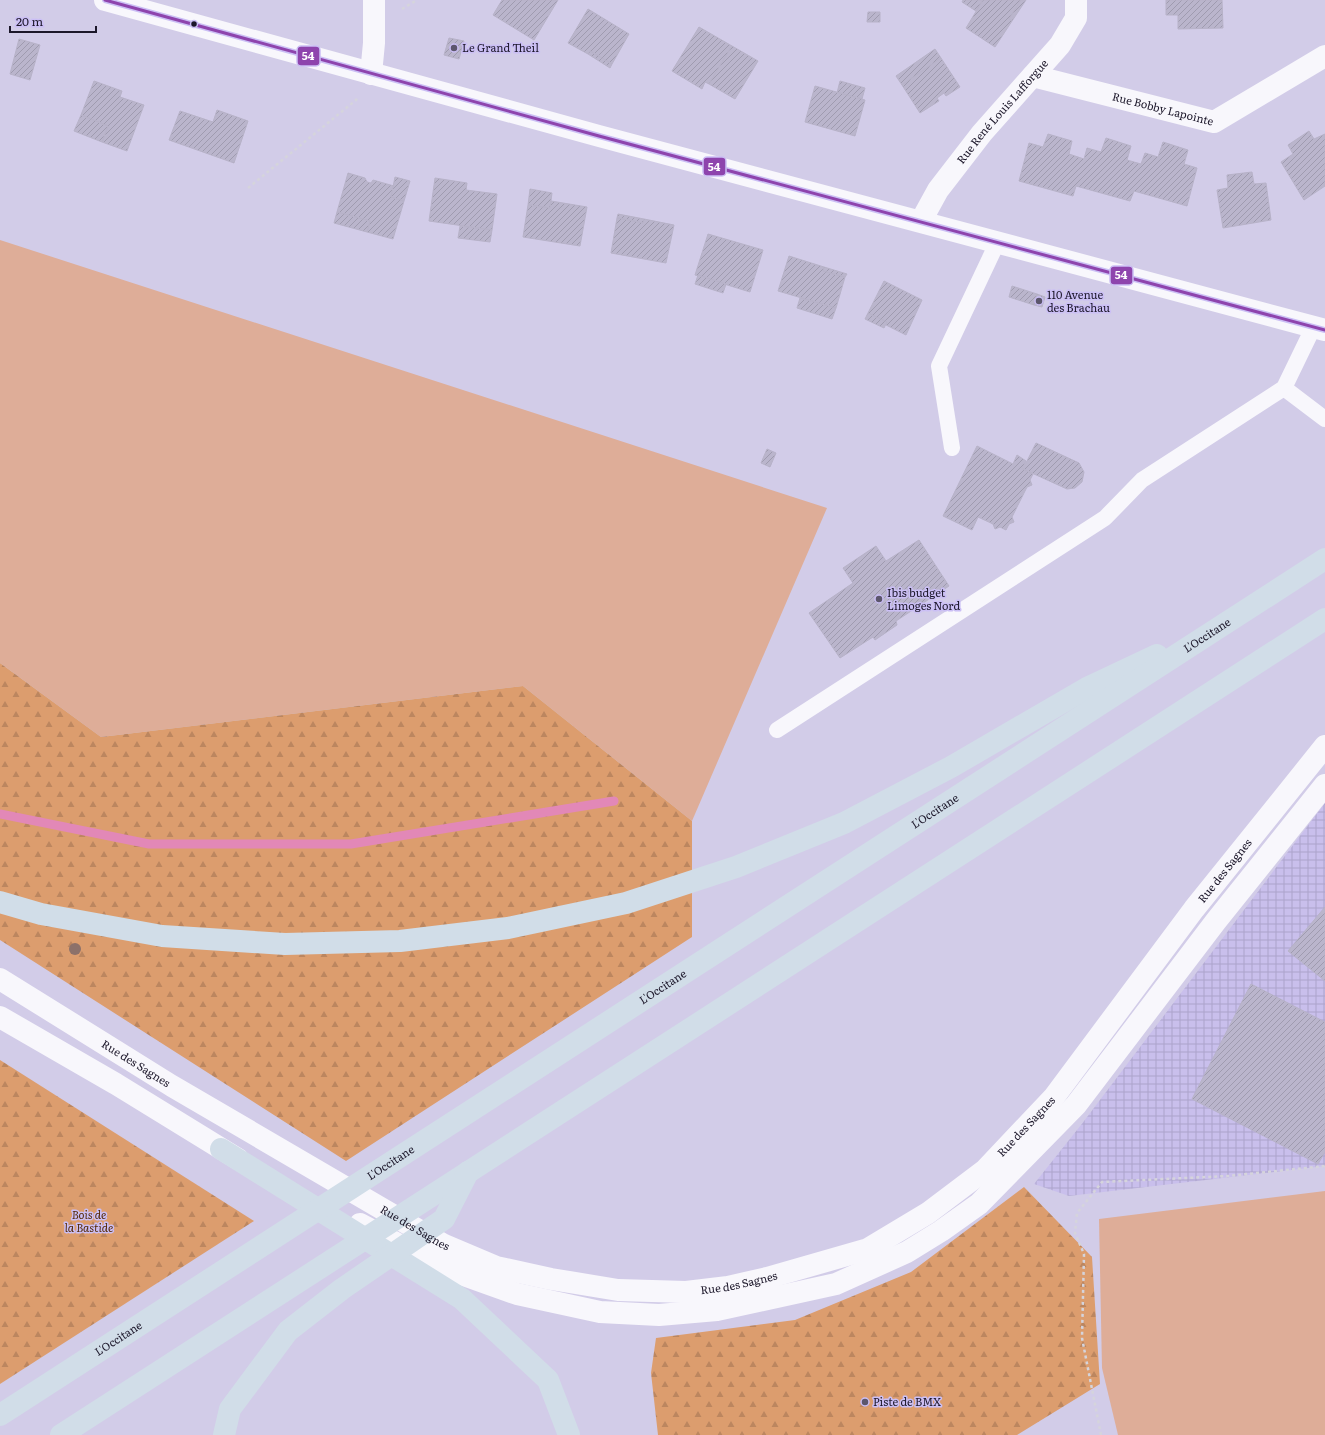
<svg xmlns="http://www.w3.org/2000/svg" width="1325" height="1435" font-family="Literata,serif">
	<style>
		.industrial { fill: url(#industrial-grid) }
		.grass { fill: #dead98 }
		.forest { fill: url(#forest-firs) }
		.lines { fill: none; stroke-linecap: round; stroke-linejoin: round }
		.stream { stroke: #e288b7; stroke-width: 9 }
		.building { fill: url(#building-hatch); stroke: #b7b2c8 }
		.path { stroke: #d5d4dc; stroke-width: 2.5; stroke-dasharray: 3 3; stroke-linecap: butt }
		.service { stroke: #f8f7fc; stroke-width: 16 }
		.minor { stroke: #f8f7fc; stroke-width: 22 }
		.tertiary { stroke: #f8f7fc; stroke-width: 22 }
		.motorway { stroke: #d1dde8; stroke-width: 22 }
		.bus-1-casing { stroke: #cbbff5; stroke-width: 6 }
		.bus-1 { stroke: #8e44ad; stroke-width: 3 }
		.tree { fill: #8c716a }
		.bus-dot { fill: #1c172a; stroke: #cbbff5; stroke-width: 1.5 }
		.poi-dot { fill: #5c566c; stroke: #cbbff5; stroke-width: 1.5 }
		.labels { text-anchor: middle; stroke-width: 3; stroke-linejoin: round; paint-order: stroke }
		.poi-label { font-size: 11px; fill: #1c172a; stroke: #cbbff5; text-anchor: start }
		.street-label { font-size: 11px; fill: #1c172a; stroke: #cbbff5 }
		.park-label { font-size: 11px; font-style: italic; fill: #522702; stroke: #cbbff5 }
		.line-badge { stroke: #cbbff5; stroke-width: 1.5 }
		.badge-label { font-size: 11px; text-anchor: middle; font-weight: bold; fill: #fff }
	</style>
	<defs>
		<pattern id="industrial-grid" width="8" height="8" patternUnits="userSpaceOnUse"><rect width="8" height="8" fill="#c9bfec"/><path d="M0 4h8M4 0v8" fill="none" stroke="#aca3cb"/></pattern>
		<pattern id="forest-firs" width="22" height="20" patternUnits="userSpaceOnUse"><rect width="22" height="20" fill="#dc9d6e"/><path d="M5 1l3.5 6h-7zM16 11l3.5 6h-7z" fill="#bc865f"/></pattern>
		<pattern id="building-hatch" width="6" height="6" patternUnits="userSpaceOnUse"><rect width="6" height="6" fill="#bab5cc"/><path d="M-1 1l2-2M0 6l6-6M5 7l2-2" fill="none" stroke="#9f9baf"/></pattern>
	</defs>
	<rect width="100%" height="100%" fill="#d2cce8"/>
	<polygon class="industrial" points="1325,803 1325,1166 1069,1196 1034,1184 1081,1125"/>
	<g class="grass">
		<polygon points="0,240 827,508 692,821 523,686 101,737 0,663"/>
		<polygon points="1325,1191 1325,1435 1118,1435 1102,1368 1099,1219"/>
	</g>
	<g class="forest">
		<polygon points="0,663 101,737 523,686 692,821 692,937 346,1161 0,940"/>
		<polygon points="0,1060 254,1221 0,1384"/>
		<polygon points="1024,1187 1092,1257 1100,1384 1017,1435 658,1435 651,1373 656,1338 795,1320 911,1272"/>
	</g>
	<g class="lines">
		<polyline class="stream" points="0,814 149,844 351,844 614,801"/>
	</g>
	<g class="building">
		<polygon points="502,0 558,0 534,40 493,15"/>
		<polygon points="963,0 983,0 976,11 962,2"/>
		<polygon points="983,0 1021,0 1009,19 1012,21 995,47 966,28"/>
		<polygon points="1021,0 1026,0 1012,21 1009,19"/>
		<polygon points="1166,0 1222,0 1223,28 1178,29 1178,15 1166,15"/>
		<polygon points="588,9 629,34 612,64 590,51 588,54 568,43"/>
		<polygon points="868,12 880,12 880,22 867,22"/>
		<polygon points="699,27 732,46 709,84 705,82 702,89 672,71"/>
		<polygon points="449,38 464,41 459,59 444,55"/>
		<polygon points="19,39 40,45 30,80 10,74"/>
		<polygon points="732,46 758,61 735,99 709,84"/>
		<polygon points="935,49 941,58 902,85 896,76"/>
		<polygon points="590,51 612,64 610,68 588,54"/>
		<polygon points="941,58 960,87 946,96 944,93 937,98 939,101 920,113 902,85"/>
		<polygon points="94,81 122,91 120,97 144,105 127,151 102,142 108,126 81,115"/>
		<polygon points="840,81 865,88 862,99 837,93"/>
		<polygon points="815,86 865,100 855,136 805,122"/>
		<polygon points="217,110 248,121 234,163 169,140 180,111 213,122"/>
		<polygon points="81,115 108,126 102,142 74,131"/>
		<polygon points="1309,131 1314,139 1325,134 1325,186 1304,200 1281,162 1293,154 1288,145"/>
		<polygon points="1048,134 1072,141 1069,154 1084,159 1087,148 1101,152 1106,138 1131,146 1127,160 1141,164 1145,153 1158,157 1163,142 1188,150 1184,164 1197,168 1187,206 1134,191 1130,201 1076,186 1073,196 1019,181 1029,143 1043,147"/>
		<polygon points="1252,172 1254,184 1266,183 1271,220 1223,228 1217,190 1228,188 1227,175"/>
		<polygon points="348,173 365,178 367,182 371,183 373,180 394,186 391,197 404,201 393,239 367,232 370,221 337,212"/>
		<polygon points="395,177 410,181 404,201 391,197"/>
		<polygon points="435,178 467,183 466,190 497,194 492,230 429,221"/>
		<polygon points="530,189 552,193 550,208 528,205"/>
		<polygon points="551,201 587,207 580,246 523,237 528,205 550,208"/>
		<polygon points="337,212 370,221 367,232 334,223"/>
		<polygon points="618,214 644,219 643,223 617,218"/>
		<polygon points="617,218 643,223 644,219 674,225 666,263 611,253"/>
		<polygon points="460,226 492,230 490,242 458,238"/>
		<polygon points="708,234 763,250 750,292 695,275"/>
		<polygon points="789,256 824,267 823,271 845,277 836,308 778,291"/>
		<polygon points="824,267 847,274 845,277 823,271"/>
		<polygon points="698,275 726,284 723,293 695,284"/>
		<polygon points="884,281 922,300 906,335 886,325 887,322 868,313"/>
		<polygon points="1012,286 1037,294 1034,305 1009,297"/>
		<polygon points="1037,294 1045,297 1042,307 1034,305"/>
		<polygon points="800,298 836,308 832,319 797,308"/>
		<polygon points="868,313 887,322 884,328 865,319"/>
		<polygon points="1036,443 1079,463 1084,472 1082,482 1075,488 1067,489 1023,469"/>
		<polygon points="977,446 1013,464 1017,455 1026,461 1022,469 1033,474 1030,480 1032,485 1027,487 1012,517 1014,522 1009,524 1006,530 1000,527 995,529 993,524 978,517 972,530 943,516"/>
		<polygon points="767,449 776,453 770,467 761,463"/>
		<polygon points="919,540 949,586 896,621 897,625 875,640 873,637 840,658 809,613 853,583 843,568 876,546 886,561"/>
		<polygon points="1325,907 1325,981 1288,951"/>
		<polygon points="1251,984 1325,1022 1325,1152 1318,1164 1192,1099"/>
	</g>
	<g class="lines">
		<g class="path">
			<polyline points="402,9 417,0"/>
			<polyline points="248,188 356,100 358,97"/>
			<polyline points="1101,1435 1082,1338 1084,1254 1075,1233 1077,1213 1102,1182 1228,1176 1325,1166"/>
		</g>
		<g class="service">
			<polyline points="1284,388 1325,419"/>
			<polyline points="952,448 939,366 998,241"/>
			<polyline points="777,730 1105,518 1142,480 1284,388 1314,326"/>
		</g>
		<g class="minor">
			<polyline points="105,0 599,136 1325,330"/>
			<polyline points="371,74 374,43 374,0"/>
			<path id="s1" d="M1033 76 1214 122 1325 56"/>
			<path id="s2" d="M921 221 938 190 982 133 1060 45 1076 18V0"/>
		</g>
		<g class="tertiary">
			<path id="s3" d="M0 979 172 1086 444 1245 496 1267 551 1279 618 1290 686 1292 728 1287 767 1278 868 1249 928 1213 985 1170 1054 1097 1194 909 1325 746"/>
			<polyline points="0,1017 116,1084 238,1159"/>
			<polyline points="360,1224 441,1267 517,1294 600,1312 659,1315 717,1310 836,1284 907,1252 941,1231 979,1204 1076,1105 1216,921 1325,785"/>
		</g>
		<g class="motorway">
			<polyline points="0,902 41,914 162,936 285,944 400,941 508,928 626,903 736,867 844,823 951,767 1087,688 1157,655"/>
			<polyline points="221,1149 462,1299 548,1380 569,1435"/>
			<path id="s4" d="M0 1415 1325 559"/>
			<polyline points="61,1435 1325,619"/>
			<polyline points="224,1435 230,1409 288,1331 342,1289 444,1219 468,1172"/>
		</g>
		<g class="bus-1-casing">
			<polyline id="bus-1" points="105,0 599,136 1325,330"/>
		</g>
		<use href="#bus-1" class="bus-1"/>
	</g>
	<circle class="tree" cx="75" cy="949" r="6"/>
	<circle class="bus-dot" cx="194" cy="24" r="3.5"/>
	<g class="poi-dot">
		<circle cx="454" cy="48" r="4"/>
		<circle cx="1039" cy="301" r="4"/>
		<circle cx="879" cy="599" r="4"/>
		<circle cx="865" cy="1402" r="4"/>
	</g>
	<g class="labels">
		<g class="poi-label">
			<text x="462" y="52">Le Grand Theil</text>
			<text x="1047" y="299">110 Avenue<tspan x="1047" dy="13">des Brachau</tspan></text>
			<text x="887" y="597">Ibis budget<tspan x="887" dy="13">Limoges Nord</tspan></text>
			<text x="873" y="1406">Piste de BMX</text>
		</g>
		<g class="street-label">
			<text dy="4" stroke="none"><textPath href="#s1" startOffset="134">Rue Bobby Lapointe</textPath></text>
			<text dy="4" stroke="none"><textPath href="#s2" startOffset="137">Rue René Louis Lafforgue</textPath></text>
			<text dy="4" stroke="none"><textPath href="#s4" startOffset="1437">L'Occitane</textPath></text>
			<text dy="4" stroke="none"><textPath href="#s4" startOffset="1113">L'Occitane</textPath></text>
			<text dy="4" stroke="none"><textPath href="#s3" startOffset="1479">Rue des Sagnes</textPath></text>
			<text dy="4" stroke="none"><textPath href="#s4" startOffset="789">L'Occitane</textPath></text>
			<text dy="4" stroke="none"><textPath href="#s3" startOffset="160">Rue des Sagnes</textPath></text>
			<text dy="4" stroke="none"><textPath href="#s3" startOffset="1155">Rue des Sagnes</textPath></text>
			<text dy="4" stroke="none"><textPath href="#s4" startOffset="465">L'Occitane</textPath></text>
			<text dy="4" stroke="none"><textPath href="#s3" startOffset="484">Rue des Sagnes</textPath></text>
			<text dy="4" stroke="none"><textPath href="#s3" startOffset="820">Rue des Sagnes</textPath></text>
			<text dy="4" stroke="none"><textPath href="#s4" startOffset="141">L'Occitane</textPath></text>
		</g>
		<g class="park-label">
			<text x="89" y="1219">Bois de<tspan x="89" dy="13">la Bastide</tspan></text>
		</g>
	</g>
	<g class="line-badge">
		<rect x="297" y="46" width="23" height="20" rx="4" fill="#8e44ad"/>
		<rect x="703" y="157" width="23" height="19" rx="4" fill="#8e44ad"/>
		<rect x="1110" y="266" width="23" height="19" rx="4" fill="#8e44ad"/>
	</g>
	<g class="badge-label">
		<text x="308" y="60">54</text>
		<text x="714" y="171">54</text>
		<text x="1121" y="279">54</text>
	</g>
	<path d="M10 26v6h86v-6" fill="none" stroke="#1c172a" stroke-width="2"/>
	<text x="16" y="26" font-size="12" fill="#1c172a" stroke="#cbbff5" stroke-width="3" paint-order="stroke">20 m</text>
</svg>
